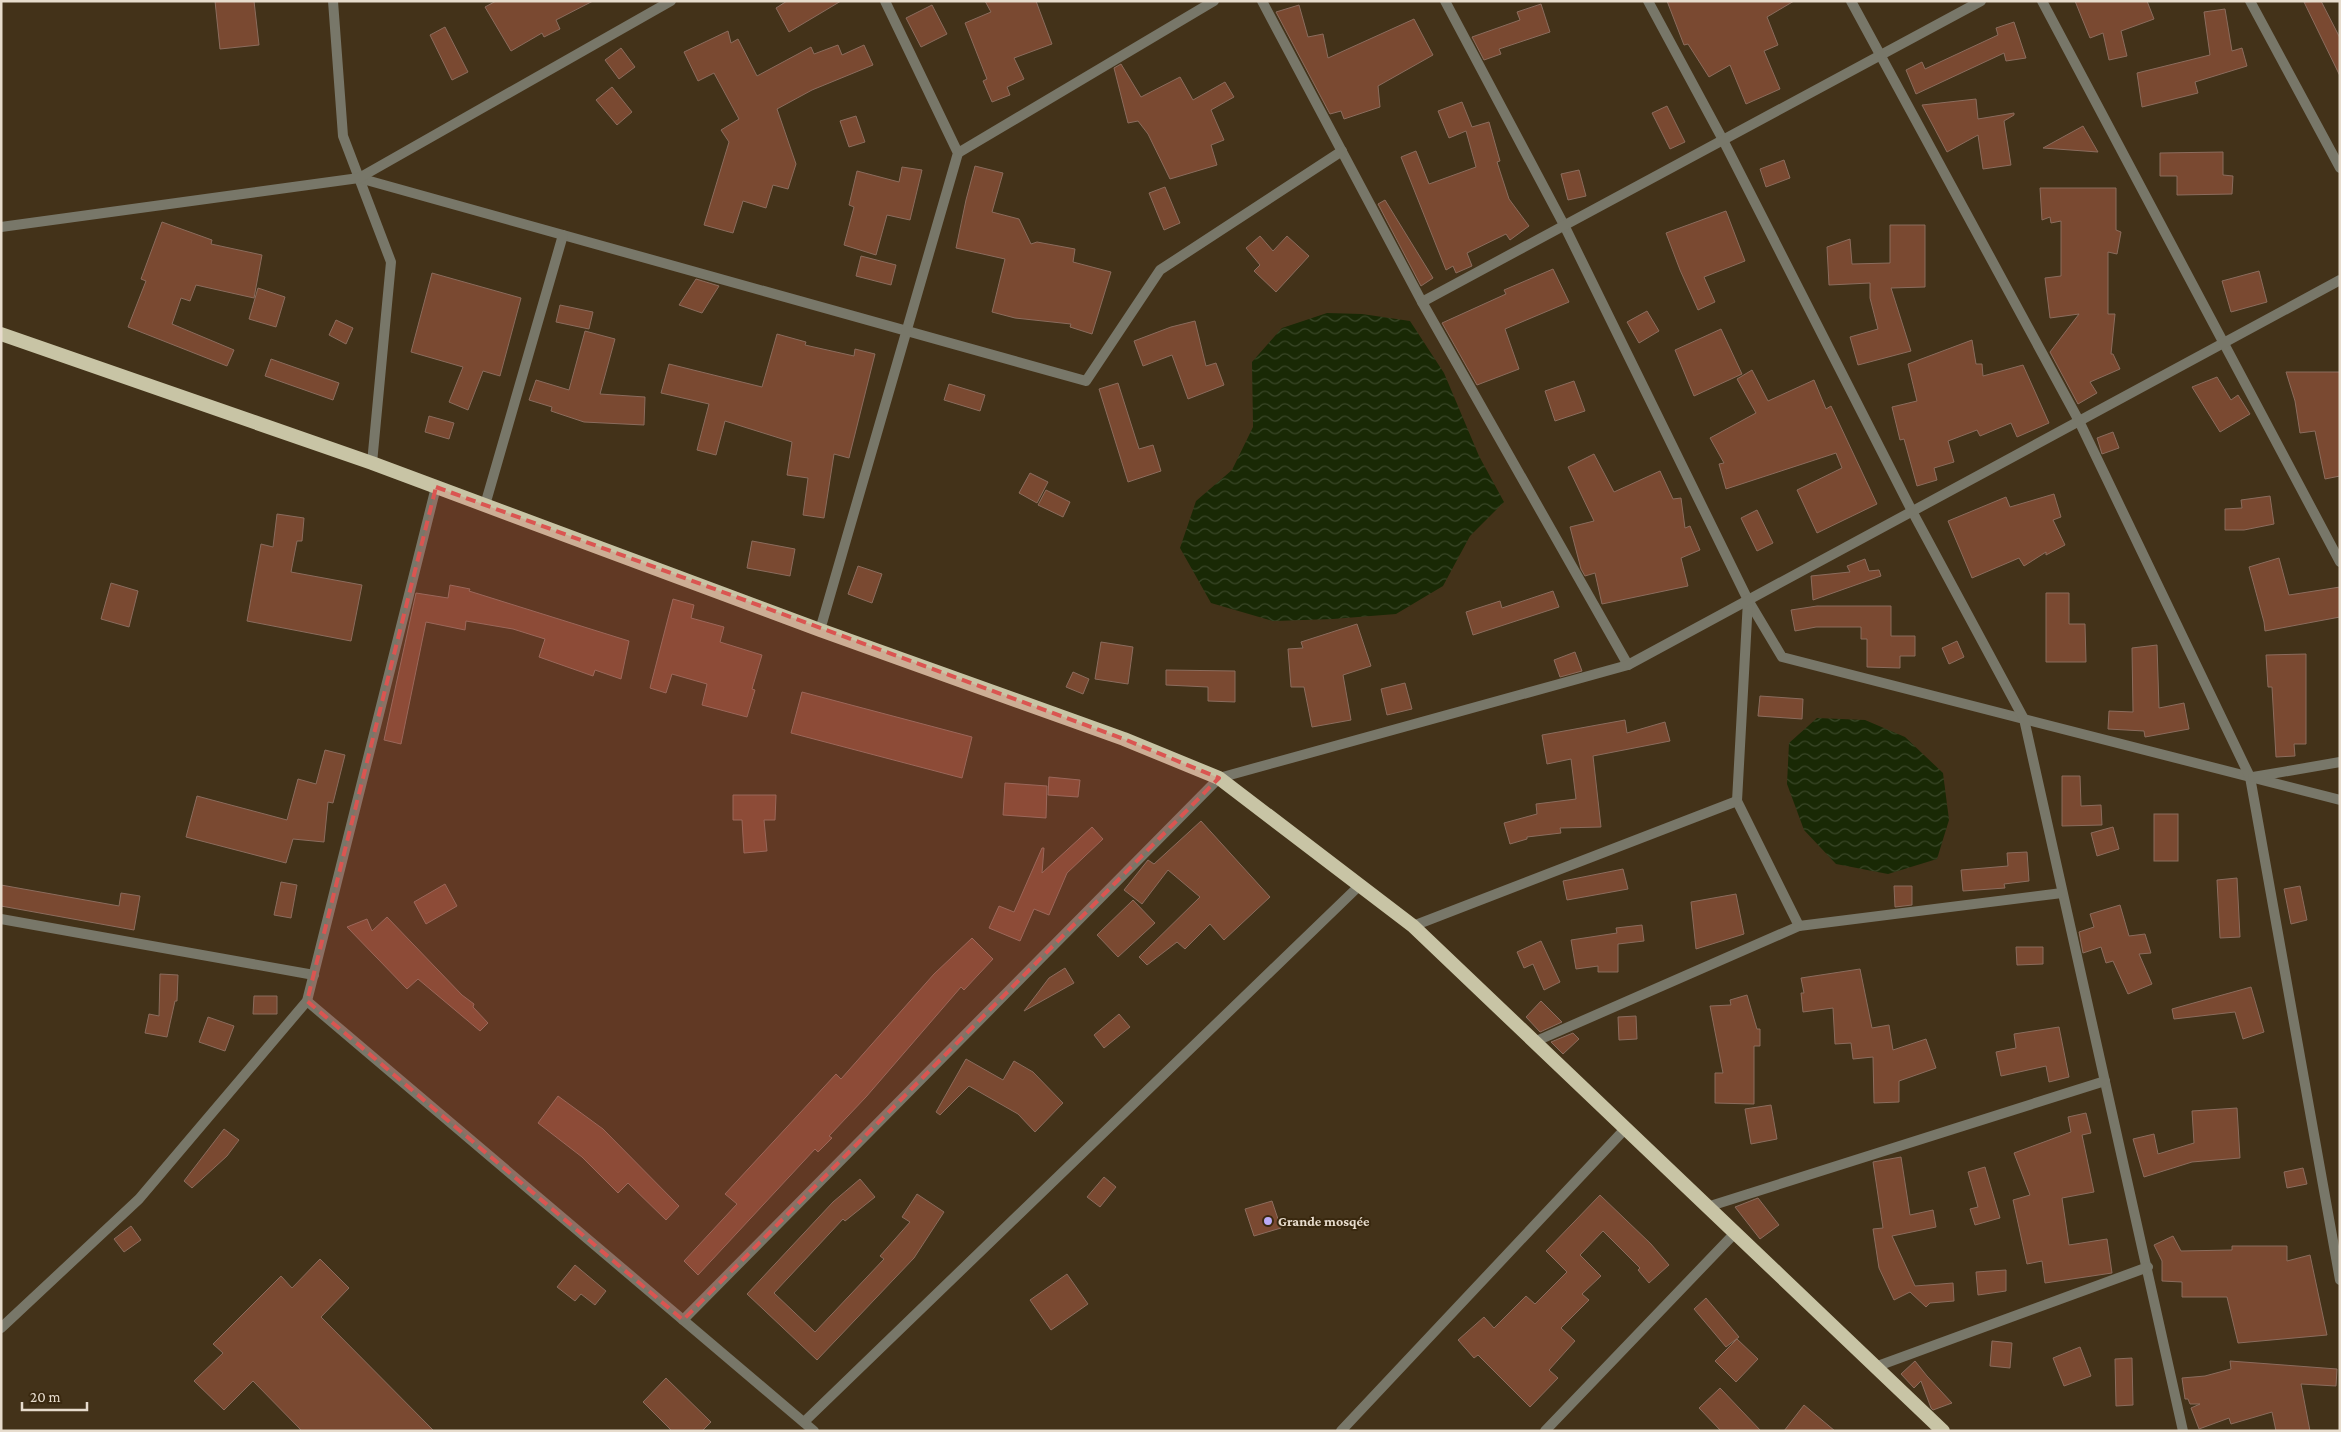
<svg xmlns="http://www.w3.org/2000/svg" width="2341" height="1432" font-family="'Crimson Pro',serif">
	<style>
		.water { fill: url(#water-waves) }
		.building { fill: #7a4931; stroke: #8b6c5d }
		.lines { fill: none; stroke-linecap: round; stroke-linejoin: round }
		.minor { stroke: #787769; stroke-width: 10 }
		.trunk { stroke: #c8c4a5; stroke-width: 14 }
		.marked { fill: #da5551; fill-opacity: 0.2; stroke: #da5551; stroke-width: 4; stroke-dasharray: 10 6; stroke-linejoin: round }
		.poi-dot { fill: #baaaf6; stroke: #39280f; stroke-width: 2 }
		.labels { text-anchor: middle; stroke-width: 4; stroke-linejoin: round; paint-order: stroke }
		.poi-label { font-size: 14px; font-weight: bold; fill: #e7dccd; stroke: #39280f; text-anchor: start }
	</style>
	<defs>
		<pattern id="water-waves" width="16" height="10" patternUnits="userSpaceOnUse" patternTransform="scale(1.25)"><rect width="16" height="10" fill="#192905"/><path d="M0 5q4-4 8 0t8 0" fill="none" stroke="#3a4728"/></pattern>
	</defs>
	<rect width="100%" height="100%" fill="#433219"/>
	<g class="water">
		<polygon points="1327,313 1362,314 1410,321 1444,373 1479,456 1504,502 1470,536 1443,586 1396,614 1333,619 1273,621 1211,603 1180,548 1196,501 1232,470 1253,427 1252,362 1282,328"/>
		<polygon points="1817,718 1865,720 1905,737 1943,773 1949,820 1937,859 1888,874 1836,864 1804,830 1787,784 1789,743"/>
	</g>
	<g class="building">
		<polygon points="215,1 254,1 259,45 220,49"/>
		<polygon points="496,1 593,1 556,20 560,29 544,37 542,33 511,51 485,7"/>
		<polygon points="787,1 841,1 789,32 776,8"/>
		<polygon points="985,1 1036,1 1052,44 1014,58 1024,79 1007,87 1010,95 992,102 983,81 987,79 965,23 991,12"/>
		<polygon points="1667,1 1794,1 1767,17 1778,45 1764,51 1780,89 1746,104 1730,65 1709,77 1688,44 1684,45"/>
		<polygon points="2075,1 2147,1 2154,19 2121,31 2127,56 2109,60 2103,33 2090,38"/>
		<polygon points="2321,1 2340,38 2340,76 2304,2"/>
		<polygon points="1541,4 1550,32 1499,49 1501,54 1484,60 1472,37 1520,20 1517,12"/>
		<polygon points="932,5 947,34 921,47 906,18"/>
		<polygon points="1299,5 1308,37 1323,34 1328,58 1414,19 1433,55 1378,86 1380,107 1344,119 1341,111 1330,114 1276,12"/>
		<polygon points="2225,9 2232,51 2242,48 2247,66 2195,82 2198,93 2142,107 2137,73 2210,55 2204,12"/>
		<polygon points="2014,22 2026,58 2006,61 2004,53 1916,94 1906,70 1922,62 1925,69 1998,35 1996,28"/>
		<polygon points="445,27 468,72 452,80 430,35"/>
		<polygon points="728,31 731,43 738,39 757,76 811,47 814,54 838,45 842,55 864,45 873,65 812,90 777,109 796,164 788,189 773,185 766,208 743,201 733,233 704,225 729,142 721,130 739,119 714,73 698,81 684,52"/>
		<polygon points="621,48 635,67 619,79 605,60"/>
		<polygon points="1121,64 1141,97 1180,77 1193,100 1225,82 1234,97 1211,110 1224,140 1211,145 1217,165 1170,179 1148,134 1138,121 1128,123 1114,68"/>
		<polygon points="612,87 632,112 617,125 596,100"/>
		<polygon points="1976,99 1978,119 2014,113 2014,115 2004,121 2011,165 1983,169 1978,135 1947,152 1922,105"/>
		<polygon points="1462,102 1472,127 1489,122 1500,161 1497,162 1509,199 1529,226 1510,240 1506,234 1467,253 1472,266 1456,273 1453,266 1446,270 1401,157 1416,151 1429,184 1476,167 1466,131 1449,138 1438,111"/>
		<polygon points="1667,106 1685,142 1670,149 1652,113"/>
		<polygon points="856,116 865,142 849,147 840,121"/>
		<polygon points="2083,126 2098,152 2043,148"/>
		<polygon points="2223,152 2223,175 2233,176 2232,194 2177,195 2177,176 2160,176 2160,153"/>
		<polygon points="1784,160 1790,178 1766,187 1760,169"/>
		<polygon points="975,166 1003,173 992,212 1019,219 1031,244 1037,242 1075,249 1073,262 1111,272 1092,334 1070,327 1071,324 1015,318 992,312 1005,259 956,248 966,200"/>
		<polygon points="902,167 922,170 910,220 887,215 876,255 844,245 854,207 849,205 857,171 899,182"/>
		<polygon points="1579,170 1586,196 1568,200 1561,174"/>
		<polygon points="1165,187 1180,223 1164,230 1149,193"/>
		<polygon points="2040,188 2116,188 2116,230 2121,232 2117,254 2108,252 2108,314 2115,314 2111,354 2113,354 2120,369 2090,382 2097,393 2078,404 2050,352 2079,314 2050,318 2045,278 2061,276 2061,221 2051,223 2050,217 2042,220"/>
		<polygon points="1385,200 1433,278 1421,286 1378,204"/>
		<polygon points="1726,211 1745,261 1704,277 1715,302 1698,310 1680,270 1666,233"/>
		<polygon points="162,222 212,240 211,244 262,255 254,298 196,285 190,301 181,298 172,324 234,350 227,366 128,327 146,281 141,279"/>
		<polygon points="1890,225 1925,225 1925,287 1891,288 1911,351 1858,365 1850,337 1878,329 1870,298 1870,283 1829,285 1827,247 1850,239 1852,264 1890,263"/>
		<polygon points="1260,236 1273,251 1287,236 1309,256 1276,292 1254,271 1260,265 1246,248"/>
		<polygon points="861,256 896,265 891,285 856,276"/>
		<polygon points="1553,269 1569,302 1505,329 1519,369 1477,385 1442,323 1506,294 1504,290"/>
		<polygon points="2259,271 2267,302 2231,312 2222,281"/>
		<polygon points="432,273 521,298 500,376 483,371 468,410 449,402 463,367 411,352"/>
		<polygon points="696,279 719,286 702,313 679,305"/>
		<polygon points="258,288 285,297 276,327 249,319"/>
		<polygon points="560,305 593,312 589,329 556,322"/>
		<polygon points="1647,311 1659,331 1639,343 1627,322"/>
		<polygon points="336,320 353,328 346,344 329,335"/>
		<polygon points="1195,321 1206,366 1216,363 1224,385 1188,399 1172,355 1143,366 1134,341 1171,327"/>
		<polygon points="1721,329 1742,374 1694,396 1675,350"/>
		<polygon points="585,331 615,339 600,394 645,397 644,425 584,422 551,411 552,407 529,400 536,380 569,390"/>
		<polygon points="777,334 806,342 805,345 854,356 855,349 875,354 849,458 834,454 824,518 803,515 808,478 787,475 792,442 725,421 716,455 697,450 709,404 661,393 669,364 762,387"/>
		<polygon points="1972,340 1976,364 1982,364 1983,376 2023,365 2049,423 2017,437 2011,423 1980,436 1977,430 1948,441 1954,462 1934,468 1937,480 1917,486 1904,439 1900,440 1892,407 1917,401 1908,364"/>
		<polygon points="271,359 339,383 333,400 265,376"/>
		<polygon points="1752,370 1768,401 1814,380 1826,409 1831,406 1877,504 1817,533 1797,490 1842,468 1836,453 1726,489 1719,464 1724,463 1710,438 1756,413 1737,379"/>
		<polygon points="2286,372 2340,372 2340,476 2325,479 2315,431 2300,433 2295,401"/>
		<polygon points="2217,377 2231,400 2238,395 2250,414 2220,432 2192,387"/>
		<polygon points="1574,381 1585,411 1555,421 1545,391"/>
		<polygon points="1118,383 1139,449 1153,445 1161,471 1128,482 1099,389"/>
		<polygon points="949,384 985,395 980,411 944,400"/>
		<polygon points="429,416 454,423 449,439 425,432"/>
		<polygon points="2113,432 2119,448 2102,454 2097,438"/>
		<polygon points="1594,454 1614,492 1660,471 1673,499 1681,498 1685,528 1690,526 1700,550 1681,558 1688,586 1602,604 1595,573 1585,576 1581,569 1570,527 1594,521 1568,467"/>
		<polygon points="1030,473 1048,482 1037,503 1019,493"/>
		<polygon points="1046,490 1070,502 1063,517 1038,505"/>
		<polygon points="2054,494 2061,517 2053,520 2065,545 2046,555 2046,552 2024,566 2019,558 1972,578 1948,521 2006,497 2010,507"/>
		<polygon points="2270,496 2274,524 2244,530 2225,530 2225,509 2242,508 2241,500"/>
		<polygon points="1757,510 1773,543 1757,551 1741,518"/>
		<polygon points="277,514 304,518 302,541 297,541 291,572 362,585 351,641 247,621 261,544 273,547"/>
		<polygon points="752,541 795,549 790,576 747,568"/>
		<polygon points="2279,558 2289,595 2340,587 2340,617 2265,631 2264,622 2249,567"/>
		<polygon points="1865,559 1869,571 1879,570 1881,576 1813,600 1811,576 1850,572 1847,566"/>
		<polygon points="858,566 882,574 872,603 848,594"/>
		<polygon points="111,583 138,591 129,627 101,619"/>
		<polygon points="450,585 470,589 469,591 629,641 621,679 595,670 593,676 539,657 545,639 513,629 466,621 465,630 426,622 401,744 384,740 416,593 448,598"/>
		<polygon points="1553,591 1559,607 1473,635 1466,612 1500,601 1502,608"/>
		<polygon points="2046,593 2069,593 2069,624 2085,624 2086,662 2046,662"/>
		<polygon points="673,599 694,605 691,618 724,627 720,642 762,655 752,689 755,690 747,717 702,705 707,684 672,674 666,693 650,688"/>
		<polygon points="1817,606 1891,606 1891,636 1915,636 1915,656 1900,656 1900,668 1867,667 1867,639 1861,639 1861,627 1816,627 1795,631 1791,610"/>
		<polygon points="1357,624 1371,666 1343,675 1351,720 1312,727 1304,687 1291,687 1288,649 1303,648 1301,642"/>
		<polygon points="1957,641 1964,657 1949,664 1942,648"/>
		<polygon points="1101,642 1133,647 1128,684 1095,679"/>
		<polygon points="2157,645 2159,708 2184,703 2189,729 2145,737 2144,731 2108,729 2109,711 2133,712 2132,648"/>
		<polygon points="1575,652 1582,671 1560,677 1554,660"/>
		<polygon points="2306,654 2306,744 2294,744 2295,756 2276,757 2272,687 2268,687 2266,655"/>
		<polygon points="1166,670 1235,671 1235,702 1208,701 1208,687 1166,685"/>
		<polygon points="1073,672 1089,679 1083,694 1066,687"/>
		<polygon points="1405,683 1412,709 1387,715 1381,689"/>
		<polygon points="802,692 972,737 962,778 791,733"/>
		<polygon points="1760,696 1803,699 1802,719 1758,716"/>
		<polygon points="1625,720 1627,733 1665,722 1670,741 1593,756 1601,827 1560,828 1561,833 1527,837 1527,839 1510,844 1504,823 1537,814 1536,804 1576,799 1571,759 1547,764 1542,735"/>
		<polygon points="325,750 345,755 333,803 328,802 324,842 293,839 286,863 186,837 197,796 287,820 298,779 316,784"/>
		<polygon points="2062,776 2080,776 2081,806 2101,805 2102,825 2062,826"/>
		<polygon points="1049,777 1080,780 1078,797 1048,795"/>
		<polygon points="1005,783 1047,786 1046,818 1003,815"/>
		<polygon points="733,795 776,795 775,820 764,820 767,851 744,853 742,820 733,820"/>
		<rect x="2154" y="814" width="24" height="47"/>
		<polygon points="1201,821 1270,897 1224,940 1210,924 1185,949 1177,942 1147,965 1139,957 1200,897 1168,870 1142,904 1124,890 1148,860 1154,864"/>
		<polygon points="1092,827 1103,839 1067,873 1049,915 1034,909 1020,941 989,928 999,906 1014,912 1042,848 1044,848 1042,873"/>
		<polygon points="2113,827 2119,849 2097,856 2091,833"/>
		<polygon points="2027,852 2029,881 2004,884 2005,888 1963,891 1961,870 2008,866 2007,853"/>
		<polygon points="1623,869 1628,889 1567,900 1563,881"/>
		<polygon points="2237,878 2240,937 2220,938 2217,880"/>
		<polygon points="281,882 297,885 291,918 274,915"/>
		<polygon points="445,884 457,906 426,924 414,902"/>
		<polygon points="1,885 119,906 121,893 140,896 134,930 1,906"/>
		<polygon points="1894,886 1912,886 1912,905 1895,907"/>
		<polygon points="2300,886 2307,920 2291,924 2284,889"/>
		<polygon points="1736,894 1744,934 1696,949 1691,902"/>
		<polygon points="1133,900 1155,923 1118,957 1097,935"/>
		<polygon points="2120,905 2129,936 2145,934 2151,953 2139,954 2152,984 2128,994 2113,961 2106,963 2101,947 2083,953 2079,932 2094,927 2090,914"/>
		<polygon points="387,917 462,995 474,1004 473,1007 488,1023 480,1031 418,979 407,989 347,927 367,919 372,931"/>
		<polygon points="1642,925 1644,941 1618,944 1618,972 1598,972 1598,966 1576,969 1571,940 1617,933 1616,928"/>
		<polygon points="972,938 993,959 964,990 961,987 866,1097 829,1136 832,1138 818,1152 815,1149 698,1275 684,1261 737,1204 725,1194 836,1074 841,1079 934,974"/>
		<polygon points="1541,941 1560,982 1544,990 1533,964 1524,968 1517,952"/>
		<polygon points="2016,947 2043,947 2043,964 2017,965"/>
		<polygon points="1065,968 1074,983 1024,1011 1049,978"/>
		<polygon points="1860,969 1872,1028 1889,1025 1893,1050 1926,1039 1936,1068 1899,1081 1899,1102 1874,1103 1873,1057 1853,1059 1851,1043 1835,1044 1833,1008 1803,1012 1801,993 1804,993 1801,978"/>
		<polygon points="160,974 178,975 177,1001 175,1001 167,1037 145,1033 149,1014 159,1016"/>
		<polygon points="2251,987 2264,1032 2243,1039 2235,1012 2174,1019 2172,1009"/>
		<polygon points="1747,995 1757,1029 1760,1029 1760,1046 1754,1046 1754,1104 1715,1103 1715,1073 1723,1073 1710,1006 1731,1005 1730,1000"/>
		<polygon points="254,996 277,996 277,1014 253,1014"/>
		<polygon points="1541,1001 1562,1022 1540,1032 1526,1017"/>
		<polygon points="1119,1014 1130,1027 1104,1048 1094,1035"/>
		<polygon points="1636,1016 1637,1039 1619,1040 1618,1017"/>
		<polygon points="208,1017 234,1026 225,1051 199,1042"/>
		<polygon points="2059,1027 2069,1077 2049,1082 2046,1066 2001,1076 1996,1052 2016,1048 2014,1034"/>
		<polygon points="1573,1033 1579,1039 1563,1054 1551,1042"/>
		<polygon points="966,1059 1003,1080 1014,1061 1033,1072 1063,1103 1035,1132 1018,1114 969,1086 940,1115 936,1112"/>
		<polygon points="558,1096 603,1129 679,1206 666,1220 628,1183 618,1193 582,1157 538,1123"/>
		<polygon points="1771,1105 1777,1139 1751,1144 1745,1109"/>
		<polygon points="2237,1108 2240,1158 2192,1162 2144,1177 2133,1139 2154,1134 2158,1154 2194,1143 2192,1111"/>
		<polygon points="2086,1113 2091,1133 2082,1135 2094,1192 2062,1198 2069,1245 2107,1239 2112,1273 2045,1283 2042,1261 2027,1264 2013,1200 2030,1195 2014,1153 2071,1132 2068,1117"/>
		<polygon points="224,1129 239,1140 227,1156 192,1188 184,1181"/>
		<polygon points="1901,1157 1910,1215 1933,1210 1936,1227 1892,1236 1915,1286 1953,1283 1954,1301 1930,1303 1926,1307 1910,1292 1894,1300 1879,1268 1873,1229 1883,1228 1873,1162"/>
		<polygon points="1985,1167 2000,1218 1975,1225 1970,1209 1978,1207 1968,1172"/>
		<polygon points="2303,1168 2307,1184 2287,1188 2284,1172"/>
		<polygon points="1104,1177 1116,1187 1100,1207 1087,1197"/>
		<polygon points="860,1179 875,1197 845,1221 843,1219 774,1293 815,1332 884,1259 880,1256 910,1222 902,1217 917,1194 944,1212 914,1258 817,1360 747,1294 833,1202"/>
		<polygon points="1600,1195 1651,1244 1669,1265 1649,1283 1638,1270 1640,1268 1603,1231 1580,1255 1601,1276 1582,1294 1589,1300 1561,1328 1575,1341 1549,1370 1558,1378 1530,1407 1478,1355 1474,1358 1458,1340 1484,1317 1494,1328 1526,1296 1535,1304 1567,1272 1546,1251"/>
		<polygon points="1758,1198 1779,1225 1760,1239 1735,1207"/>
		<polygon points="1272,1201 1281,1228 1254,1236 1245,1209"/>
		<polygon points="131,1226 141,1240 124,1252 114,1239"/>
		<polygon points="2173,1236 2181,1251 2232,1250 2232,1246 2287,1246 2287,1261 2310,1255 2327,1335 2238,1343 2227,1297 2182,1297 2182,1282 2162,1281 2162,1261 2154,1245"/>
		<polygon points="320,1259 349,1288 321,1317 434,1431 302,1431 253,1381 224,1410 194,1381 223,1353 213,1344 281,1276 292,1288"/>
		<polygon points="575,1265 606,1291 595,1305 581,1294 575,1301 557,1287"/>
		<polygon points="2006,1270 2006,1291 1978,1295 1976,1272"/>
		<polygon points="1067,1274 1088,1304 1051,1330 1030,1300"/>
		<polygon points="1706,1298 1739,1337 1726,1347 1694,1309"/>
		<polygon points="1737,1339 1758,1359 1736,1382 1715,1361"/>
		<polygon points="1992,1341 2012,1343 2010,1368 1990,1366"/>
		<polygon points="2080,1347 2091,1376 2064,1386 2053,1358"/>
		<polygon points="2132,1358 2133,1405 2116,1406 2115,1359"/>
		<polygon points="1915,1361 1927,1376 1952,1403 1933,1410 1931,1408 1921,1381 1914,1388 1901,1374"/>
		<polygon points="2230,1361 2337,1369 2336,1386 2301,1384 2310,1431 2276,1431 2272,1412 2231,1424 2229,1418 2199,1429 2191,1408 2200,1404 2190,1404 2188,1399 2185,1399 2182,1378 2205,1376 2231,1369"/>
		<polygon points="666,1378 711,1422 702,1431 672,1431 643,1402"/>
		<polygon points="1720,1388 1761,1431 1721,1431 1699,1408"/>
		<polygon points="1804,1405 1835,1431 1784,1431"/>
	</g>
	<g class="lines">
		<g class="minor">
			<polyline points="333,1 343,136 391,262 372,463"/>
			<polyline points="1262,1 1422,302 1628,665"/>
			<polyline points="1445,1 1564,225 1748,600 1782,657 2340,800"/>
			<polyline points="1648,1 1723,140 1912,511 2024,719 2183,1431"/>
			<polyline points="1851,1 2079,421 2250,777 2340,1280"/>
			<polyline points="2042,1 2340,562"/>
			<polyline points="2250,1 2340,168"/>
			<polyline points="958,153 1214,1"/>
			<polyline points="359,178 1086,381 1160,270 1342,151"/>
			<polyline points="1,227 359,178 671,1"/>
			<polyline points="1422,302 1981,1"/>
			<polyline points="485,505 563,235"/>
			<polyline points="1748,600 1737,801 1799,926"/>
			<polyline points="820,630 958,153 885,1"/>
			<polyline points="2253,777 2340,762"/>
			<polyline points="1,919 314,975"/>
			<polyline points="1413,926 1737,801"/>
			<polyline points="307,1001 814,1431"/>
			<polyline points="1534,1042 1799,926 2062,893"/>
			<polyline points="1707,1207 2105,1081"/>
			<polyline points="683,1320 1219,778 1628,665 2340,280"/>
			<polyline points="1,1328 139,1199 307,1001 436,487"/>
			<polyline points="1875,1367 2148,1267"/>
			<polyline points="804,1422 1360,885"/>
			<polyline points="1341,1431 1625,1129"/>
			<polyline points="1545,1431 1734,1234"/>
		</g>
		<polyline class="trunk" points="1,334 372,463 820,630 1124,739 1219,778 1413,926 1943,1431"/>
	</g>
	<path class="marked" d="M436 487 1124 739 1219 778 683 1320 307 1001Z"/>
	<circle class="poi-dot" cx="1268" cy="1221" r="5"/>
	<g class="labels">
		<g class="poi-label">
			<text x="1278" y="1226">Grande mosqée</text>
		</g>
	</g>
	<rect width="2341" height="1432" fill="none" stroke="#e7dccd" stroke-width="5"/>
	<path d="M22 1402v8h65v-8" fill="none" stroke="#e7dccd" stroke-width="2.5"/>
	<text x="30" y="1402" font-size="15" fill="#e7dccd" stroke="#39280f" stroke-width="4" paint-order="stroke">20 m</text>
</svg>
